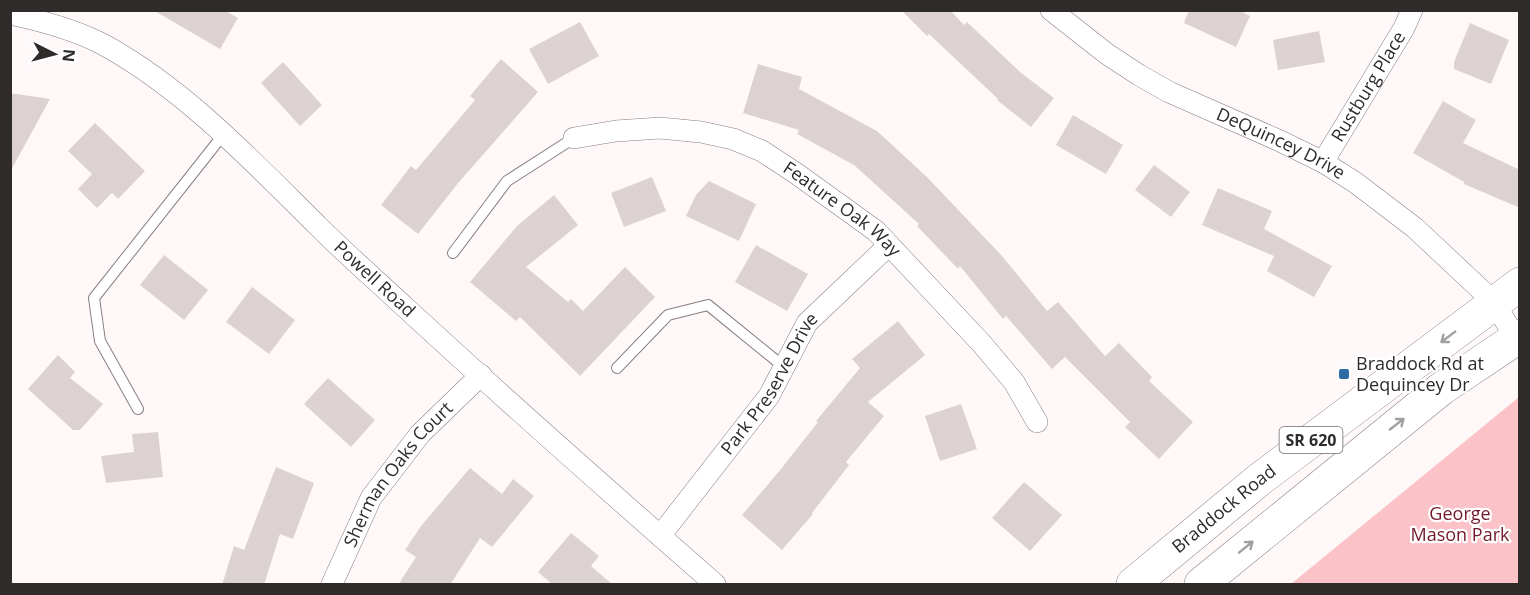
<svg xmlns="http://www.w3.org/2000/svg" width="1530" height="595" font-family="'Open Sans',sans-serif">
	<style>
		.green { fill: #fbc3c7 }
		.building { fill: #ddd2d3 }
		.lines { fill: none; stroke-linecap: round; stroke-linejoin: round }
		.lane-casing { stroke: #887e7f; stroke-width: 12 }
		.street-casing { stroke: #887e7f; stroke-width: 22 }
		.primary-casing { stroke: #887e7f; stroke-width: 34 }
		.lane { stroke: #fff; stroke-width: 10 }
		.street { stroke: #fff; stroke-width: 21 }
		.primary { stroke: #fff; stroke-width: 33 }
		.oneway { stroke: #a1a0a0 }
		.poi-dot { fill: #2e6ba2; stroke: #fff; stroke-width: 2 }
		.labels { text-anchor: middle; stroke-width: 4.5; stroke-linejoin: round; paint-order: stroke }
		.shield { fill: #fff; stroke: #6d6b6b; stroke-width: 1.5 }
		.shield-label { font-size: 16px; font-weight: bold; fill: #2f2b2b }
		.street-label { font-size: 18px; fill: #2f2b2b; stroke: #fff }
		.poi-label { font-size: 18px; fill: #2f2b2b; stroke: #fff; text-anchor: start }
		.park-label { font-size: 18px; fill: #71192b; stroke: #fff }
	</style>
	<rect width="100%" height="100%" fill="#fff8f9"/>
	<polygon class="green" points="1519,397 1519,584 1291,584"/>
	<g class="building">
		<polygon points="153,10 224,10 238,18 220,49"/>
		<polygon points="901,10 950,10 964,25 967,22 1020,72 1054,98 1031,127 997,100 998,99 929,34 927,36"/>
		<polygon points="1189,10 1238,10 1250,16 1236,47 1184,23"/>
		<polygon points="580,22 599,56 548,84 529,49"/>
		<polygon points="1470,23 1509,40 1491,84 1454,69 1454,62"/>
		<polygon points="1319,31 1325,62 1278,70 1273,40"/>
		<polygon points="501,59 538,92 459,182 418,234 381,205 411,166 416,170 475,100 470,96"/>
		<polygon points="283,62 322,105 300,126 261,83"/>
		<polygon points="758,64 802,77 799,89 877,131 927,177 1002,256 1047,311 1058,302 1105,356 1119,343 1152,377 1149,381 1193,422 1159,459 1125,427 1130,422 1065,357 1052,369 1006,316 1003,319 960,266 958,269 917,226 919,224 854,165 797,134 799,130 743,113"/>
		<polygon points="10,93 50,99 10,172"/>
		<polygon points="1443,101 1476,120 1463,143 1520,170 1520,208 1464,184 1464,182 1413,153"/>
		<polygon points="1073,115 1123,145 1106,174 1056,145"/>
		<polygon points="95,123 145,171 118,199 112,193 97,208 78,189 92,174 68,151"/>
		<polygon points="1154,165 1190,192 1171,217 1135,190"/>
		<polygon points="652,177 666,211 624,227 611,193"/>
		<polygon points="709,181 756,204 739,241 686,216 696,195"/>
		<polygon points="1218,188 1272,211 1264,229 1332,266 1314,297 1267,271 1274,256 1202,225"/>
		<polygon points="554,195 578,225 526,267 568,302 571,299 583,311 625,267 655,297 580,376 520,317 516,321 470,282 517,226"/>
		<polygon points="756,245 808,274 787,311 735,282"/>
		<polygon points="164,255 208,290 184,320 140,285"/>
		<polygon points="252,287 295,320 269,354 226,322"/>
		<polygon points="898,321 925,355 868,402 884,416 846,462 849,465 812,513 813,514 782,550 742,515 781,469 818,422 816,421 860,368 852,359"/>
		<polygon points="58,355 75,372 70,378 103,404 80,430 73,430 28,389"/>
		<polygon points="328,378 375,420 351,447 304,404"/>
		<polygon points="961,404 977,449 940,461 925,416"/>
		<polygon points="158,432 163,477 106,483 101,456 134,452 132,434"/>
		<polygon points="276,467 314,483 293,539 280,534 264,585 222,585 234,546 244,550"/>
		<polygon points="470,468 502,494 513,479 534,496 492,547 480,538 450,585 398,585 416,557 405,550 421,526"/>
		<polygon points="1024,482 1062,515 1030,551 992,518"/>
		<polygon points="571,533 599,556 591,566 613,585 553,585 538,572"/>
	</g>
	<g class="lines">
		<g class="lane-casing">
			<g id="lane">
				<polyline points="453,253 507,181 574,138"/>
				<polyline points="617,368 668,315 708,305 784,367"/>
				<polyline points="138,409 100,341 94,298 223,135"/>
			</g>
		</g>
		<g class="street-casing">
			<g id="street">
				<path id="s1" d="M1051 10 1107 54 1139 75 1169 92 1278 140 1323 162 1356 183 1415 228 1494 302 1520 346"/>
				<path id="s2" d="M10 14C43 21 77 30 106 46 187 91 254 163 319 227 347 255 378 282 407 309 508 402 612 494 715 584"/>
				<path id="s3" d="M574 138 616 131 660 128 701 132 733 139 762 151 797 174 876 231 982 344 1014 382 1037 422"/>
				<path id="s4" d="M1323 162 1404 28 1412 10"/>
				<path id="s5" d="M660 536 769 396 807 323 889 245"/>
				<path id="s6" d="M332 584 371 498 420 434 481 375"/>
			</g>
		</g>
		<g class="primary-casing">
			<g id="primary">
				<path id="s7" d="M1133 584 1260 479 1520 284"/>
				<polyline points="1201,584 1441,389 1520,336"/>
			</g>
		</g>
		<use href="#lane" class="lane"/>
		<use href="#street" class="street"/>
		<use href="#primary" class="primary"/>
	</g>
	<defs><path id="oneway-shaft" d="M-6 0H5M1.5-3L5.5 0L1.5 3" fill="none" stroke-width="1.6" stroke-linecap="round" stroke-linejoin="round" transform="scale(1.5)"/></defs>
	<g class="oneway">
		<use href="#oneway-shaft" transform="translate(1448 337) rotate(143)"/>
		<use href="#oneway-shaft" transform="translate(1397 424) rotate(-38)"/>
		<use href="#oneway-shaft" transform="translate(1246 547) rotate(-39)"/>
	</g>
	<rect class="poi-dot" x="1338" y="368" width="12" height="12" rx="3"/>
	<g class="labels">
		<rect class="shield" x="1279.5" y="427" width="63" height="26" rx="4.5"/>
		<g class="shield-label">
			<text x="1311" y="446">SR 620</text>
		</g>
		<g class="street-label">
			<text dy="6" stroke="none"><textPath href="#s4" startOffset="88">Rustburg Place</textPath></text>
			<text dy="6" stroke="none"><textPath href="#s1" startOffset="267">DeQuincey Drive</textPath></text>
			<text dy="6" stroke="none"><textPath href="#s3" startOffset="291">Feature Oak Way</textPath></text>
			<text dy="6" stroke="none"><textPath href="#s2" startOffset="458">Powell Road</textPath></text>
			<text dy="6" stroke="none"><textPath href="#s5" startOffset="188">Park Preserve Drive</textPath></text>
			<text dy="6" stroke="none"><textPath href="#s6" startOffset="129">Sherman Oaks Court</textPath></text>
			<text dy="6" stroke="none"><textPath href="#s7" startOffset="118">Braddock Road</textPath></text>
		</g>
		<g class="poi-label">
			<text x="1356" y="370">Braddock Rd at<tspan x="1356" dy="21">Dequincey Dr</tspan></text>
		</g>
		<g class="park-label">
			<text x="1460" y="520">George<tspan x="1460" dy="21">Mason Park</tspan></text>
		</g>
	</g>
	<rect width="1530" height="595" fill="none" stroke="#2f2b2b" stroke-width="24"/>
	<g transform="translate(54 54) rotate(96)" stroke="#ffffff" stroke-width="4.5" paint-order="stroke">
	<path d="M0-4.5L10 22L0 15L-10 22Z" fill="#2f2b2b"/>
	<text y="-9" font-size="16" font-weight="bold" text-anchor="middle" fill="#2f2b2b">N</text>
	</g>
</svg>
